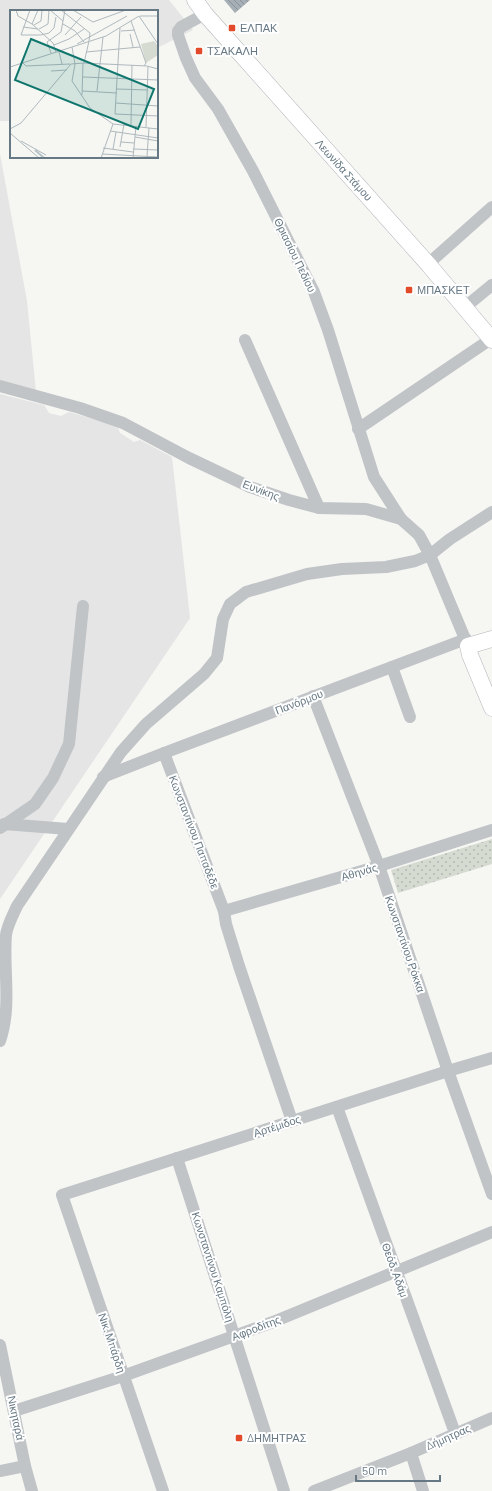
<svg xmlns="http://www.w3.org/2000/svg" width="492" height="1491" font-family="Barlow,sans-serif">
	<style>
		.built { fill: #e4e5e4 }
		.park { fill: url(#park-dots) }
		.building { fill: url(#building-back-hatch) }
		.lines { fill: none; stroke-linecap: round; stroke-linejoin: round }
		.major-casing { stroke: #b1b6ba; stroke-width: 17 }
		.minor { stroke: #c0c4c7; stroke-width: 12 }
		.major { stroke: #fff; stroke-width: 16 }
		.poi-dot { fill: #e14b29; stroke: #fff; stroke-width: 1.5 }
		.labels { text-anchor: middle; stroke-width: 4; stroke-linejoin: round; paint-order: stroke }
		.poi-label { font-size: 11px; fill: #667884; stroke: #fff; text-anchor: start }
		.street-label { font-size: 11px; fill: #667884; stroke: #fff }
		.inset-river { fill: none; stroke: #b6c3c7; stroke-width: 2 }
		.inset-road { fill: none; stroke: #afb9bd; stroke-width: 1 }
		.view { fill: #0f766e; fill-opacity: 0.15; stroke: #0f766e; stroke-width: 2 }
		.inset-edge { fill: none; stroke: #667884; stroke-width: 2 }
	</style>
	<defs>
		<pattern id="park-dots" width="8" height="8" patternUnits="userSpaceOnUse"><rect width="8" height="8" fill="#d6dbd2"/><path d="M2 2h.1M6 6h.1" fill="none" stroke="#b1b6b0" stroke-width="1.8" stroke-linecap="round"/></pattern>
		<pattern id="building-back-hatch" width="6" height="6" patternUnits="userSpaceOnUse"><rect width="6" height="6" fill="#a6afb5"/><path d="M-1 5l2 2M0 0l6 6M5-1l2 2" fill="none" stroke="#8b9399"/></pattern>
	</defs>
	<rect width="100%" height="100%" fill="#f6f6f3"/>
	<g class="built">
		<polygon points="0,0 169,0 193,30 157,48 157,11 11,11 11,121 0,121"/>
		<polygon points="0,154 27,301 36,392 0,380"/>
		<polygon points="0,394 44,405 49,413 61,416 69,412 104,422 118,428 120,433 134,442 140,440 172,457 190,618 0,899"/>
	</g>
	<polygon class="park" points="492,839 492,864 398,893 391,870"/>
	<polygon class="building" points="224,0 250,0 235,13"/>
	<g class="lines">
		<g class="major-casing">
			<g id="major">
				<polyline points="195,0 205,14 428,264 492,340"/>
				<polyline points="492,639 468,646 470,655 492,708"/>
			</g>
		</g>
		<g class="minor">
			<polyline points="205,14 181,27 178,31 178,35 186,58 195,78 218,109 253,171 314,292 328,330 374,477 401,519"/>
			<polyline points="428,264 492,207"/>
			<polyline points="464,308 492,285"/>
			<polyline points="245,340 319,508"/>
			<polyline points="0,386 80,408 123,423 189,458 250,487 289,500 319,508 366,509 401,519 419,535 430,555 468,646"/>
			<polyline points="358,429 491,339"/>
			<polyline points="392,667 410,717"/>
			<polyline points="313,696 379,866 448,1071 492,1194"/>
			<polyline points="164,753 224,911 226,924 239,966 292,1121"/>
			<polyline points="103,777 164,753 466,639"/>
			<polyline points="4,824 68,829"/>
			<polyline points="0,828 35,804 53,778 69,744 83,606"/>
			<polyline points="224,911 379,866 492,830"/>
			<path d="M0 1041C12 1006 3 970 6 935 7 926 13 915 17 906L121 752 146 724 204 674 217 658 223 619 230 604 246 592 307 574 342 569 386 567 415 561 430 555 450 539 492 512"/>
			<polyline points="337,1107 455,1433"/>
			<polyline points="177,1158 284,1491"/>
			<polyline points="0,1345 25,1466 32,1491"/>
			<polyline points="14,1411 123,1376 273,1322 492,1232"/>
			<polyline points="411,1453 423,1491"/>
			<polyline points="0,1471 25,1466"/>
			<polyline points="163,1491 62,1195 448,1071 492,1058"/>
			<polyline points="314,1491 411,1453 492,1418"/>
		</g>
		<use href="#major" class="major"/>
	</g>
	<g class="poi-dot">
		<rect x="228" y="24" width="8" height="8" rx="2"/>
		<rect x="195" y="47" width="8" height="8" rx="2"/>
		<rect x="405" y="286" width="8" height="8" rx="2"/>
		<rect x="235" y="1434" width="8" height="8" rx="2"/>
	</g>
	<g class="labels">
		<g class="poi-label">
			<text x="240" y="32">ΕΛΠΑΚ</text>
			<text x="207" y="55">ΤΣΑΚΑΛΗ</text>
			<text x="417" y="294">ΜΠΑΣΚΕΤ</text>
			<text x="247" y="1442">ΔΗΜΗΤΡΑΣ</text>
		</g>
		<g class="street-label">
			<text transform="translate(344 170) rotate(48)" y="4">Λεωνίδα Στάμου</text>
			<text transform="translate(295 255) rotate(64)" y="4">Θριασίου Πεδίου</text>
			<text transform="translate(261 490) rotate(21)" y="4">Ευνίκης</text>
			<text transform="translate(299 702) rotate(-21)" y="4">Πανόρμου</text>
			<text transform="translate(194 832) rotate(69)" y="4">Κωνσταντίνου Παπαδέδε</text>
			<text transform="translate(359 872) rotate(-16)" y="4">Αθηνάς</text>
			<text transform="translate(405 944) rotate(71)" y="4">Κωνσταντίνου Ρόκκα</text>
			<text transform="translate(277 1126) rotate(-18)" y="4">Αρτέμιδος</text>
			<text transform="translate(213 1267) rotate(72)" y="4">Κωνσταντίνου Καμπόλη</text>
			<text transform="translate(395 1270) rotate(70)" y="4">Θεόδ. Αδάμ</text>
			<text transform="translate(256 1328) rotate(-21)" y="4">Αφροδίτης</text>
			<text transform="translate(112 1343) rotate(71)" y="4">Νικ. Μπάρδη</text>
			<text transform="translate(16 1418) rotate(78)" y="4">Νικηταρά</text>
			<text transform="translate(448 1437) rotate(-24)" y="4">Δήμητρας</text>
		</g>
	</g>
	<g transform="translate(10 10)">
		<rect width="148" height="148" fill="#f6f6f3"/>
		<path d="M144 31 148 36V45L136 53 131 34Z" fill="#d6dbd2"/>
		<path class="inset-river" d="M25 140 34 148"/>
		<path class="inset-road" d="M6 0 8 6 22 14 43 33 46 42M20 0 11 25H31L39 23 44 18 46 7M40 0 53 11M51 0 80 23 79 31M63 0 83 12 116 0M130 6H148M121 11 136 53 134 56M22 14 28 0M53 14 65 21 74 32M24 15 31 11 32 0M13 17 28 19M110 18 105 104 148 106M29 19 38 14 39 0M111 21 125 20M120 24 123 37M55 25 71 7M79 31 74 53 137 56 148 59M67 34 117 6M44 35 59 29 74 19M62 37 65 54 62 71 80 98 103 114M49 42 52 54M76 42 130 37M41 43 37 32 51 22 55 0M13 53 16 56 60 54M0 57 96 26 129 6 148 34M41 61 57 60M73 67 148 70M107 79 138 80M72 81 107 83M87 81 93 27M148 83V101M72 85 73 53M106 93 148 96M103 114 148 119M121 115 122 55M136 117 138 57M0 119 11 113 61 54 74 53M100 121 148 128M0 123 29 148M125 127 148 131M11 131 36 145M111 132 124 133M110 137 114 114M93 138 123 142M103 139 106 122M123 139 148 140M92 144 148 147M137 146 139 118M91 148 103 114M123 148 126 116"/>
		<path class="view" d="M21 29 144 79 128 119 5 70Z"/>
		<rect width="148" height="148" class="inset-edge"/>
	</g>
	<path d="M356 1475v6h84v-6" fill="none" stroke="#667884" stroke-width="2"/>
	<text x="362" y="1475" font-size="12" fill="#667884" stroke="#ffffff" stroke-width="3" paint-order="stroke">50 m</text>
</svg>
